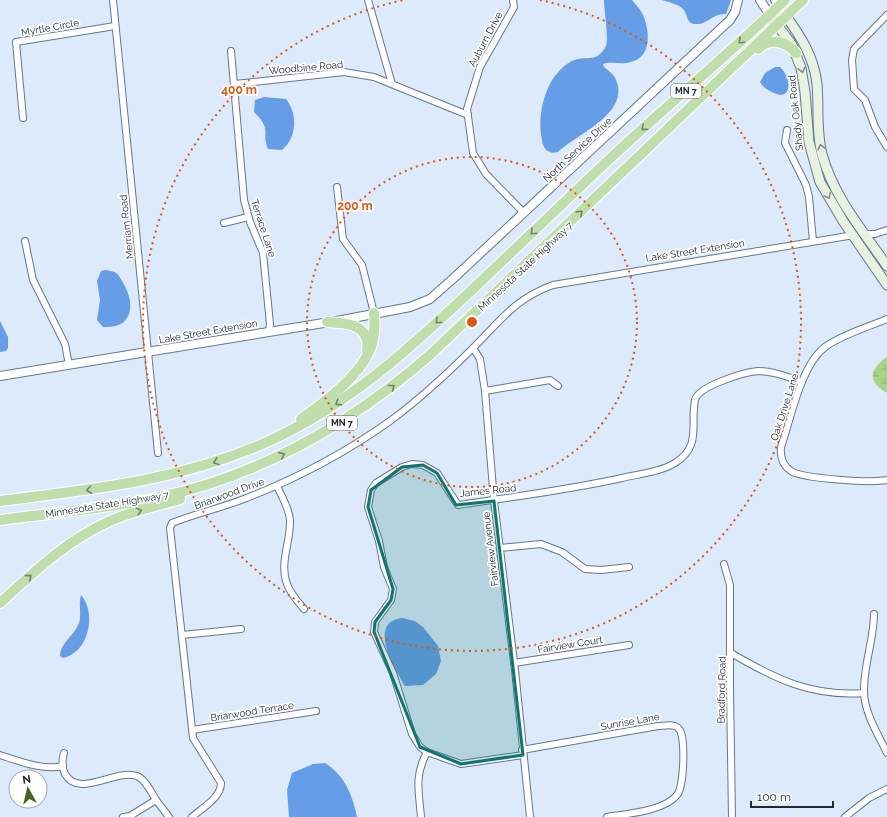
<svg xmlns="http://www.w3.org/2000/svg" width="887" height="817" font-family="Raleway,sans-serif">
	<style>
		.wetland { fill: url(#wetland-marsh) }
		.water { fill: #669de7 }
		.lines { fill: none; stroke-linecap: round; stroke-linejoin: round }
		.minor-casing { stroke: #647790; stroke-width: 8 }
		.tertiary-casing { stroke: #647790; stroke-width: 10 }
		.secondary-casing { stroke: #647790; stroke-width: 11 }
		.trunk-casing { stroke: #fff; stroke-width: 12 }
		.minor { stroke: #fff; stroke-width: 6 }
		.tertiary { stroke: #fff; stroke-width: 8 }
		.secondary { stroke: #e7f2e0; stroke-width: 9 }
		.trunk { stroke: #c0deac; stroke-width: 10 }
		.oneway { stroke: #708470 }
		.oneway2 { stroke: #848e8a }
		.marked { fill: #0f766e; fill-opacity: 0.2; stroke: #0f766e; stroke-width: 3; stroke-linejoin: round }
		.ring { fill: none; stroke: #de570e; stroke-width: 2; stroke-dasharray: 2 4 }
		.labels { text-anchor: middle; stroke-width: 3.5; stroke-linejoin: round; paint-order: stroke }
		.shield { fill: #fff; stroke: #646970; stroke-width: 1 }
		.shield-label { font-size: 9px; font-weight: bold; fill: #212933 }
		.street-label { font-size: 10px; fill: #212933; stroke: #fff }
		.centre { fill: #de570e; stroke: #fff; stroke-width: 2 }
		.ring-label { font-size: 12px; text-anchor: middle; font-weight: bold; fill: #de570e; stroke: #fff; stroke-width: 3.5; stroke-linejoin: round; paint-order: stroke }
	</style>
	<defs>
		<pattern id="wetland-marsh" width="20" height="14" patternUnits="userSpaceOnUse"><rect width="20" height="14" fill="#a7d587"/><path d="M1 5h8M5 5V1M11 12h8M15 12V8" fill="none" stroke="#8fb775"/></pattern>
	</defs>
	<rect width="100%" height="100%" fill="#ddeafb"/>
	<path class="wetland" d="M887 357V393C867 382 869 369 887 357Z"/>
	<g class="water">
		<path d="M604 0H632C636 5 641 10 643 15 650 31 652 57 631 62 622 65 612 61 603 64L604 67C607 70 611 72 613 75 616 78 617 83 618 86 623 117 577 134 558 152 549 155 543 149 542 140 536 114 546 74 572 61 586 54 596 65 606 46 609 39 604 10 604 0Z"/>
		<path d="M662 0H731L726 14C713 13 708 24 697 24 685 25 689 14 682 8 677 4 668 2 662 0Z"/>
		<path d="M775 67H780C793 79 792 104 770 91 765 88 763 87 760 82L765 73Z"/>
		<path d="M264 97 286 99C298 114 297 138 282 150L268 149C261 132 273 131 254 112L255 100Z"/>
		<path d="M105 270C107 270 111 271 114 272 118 273 120 278 122 281 136 303 134 329 103 327L97 320 100 300 97 281 101 271Z"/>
		<polygon points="0,321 8,337 8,348 6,351 0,352"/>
		<path d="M81 595C97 613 89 653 63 658L60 656C61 642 74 636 79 623 82 615 78 604 81 595Z"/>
		<path d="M402 618 415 621 423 627 438 646 441 661 436 674 423 685 405 686C396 670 366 622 402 618Z"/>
		<path d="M325 763C345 776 352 794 357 817H289L287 790 292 773 313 764Z"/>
	</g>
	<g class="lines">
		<g class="minor-casing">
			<g id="minor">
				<polyline points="113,0 158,453"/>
				<polyline points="368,0 392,84"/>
				<polyline points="513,0 514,7 480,67 467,109 473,153 486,174 523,212"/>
				<polyline points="887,15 854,49 852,60 854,89 865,100 875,127 887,147"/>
				<polyline points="231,51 244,200 250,222 263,253 270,324 269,331"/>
				<polyline points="235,84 344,72 374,77 468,115"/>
				<polyline points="23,118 16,42 115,26"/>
				<polyline points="787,130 785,143 806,185 809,197 813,241"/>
				<polyline points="337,187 343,239 362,265 374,313"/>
				<polyline points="224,223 248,217"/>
				<polyline points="863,234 875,234 887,230"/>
				<polyline points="25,241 33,280 65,344 69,365"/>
				<path d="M887 319C868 327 841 335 825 347 801 365 791 418 781 447 780 457 782 465 791 471 803 479 873 483 887 480"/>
				<polyline points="473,348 480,359 485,391 494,501 515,670 530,817"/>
				<polyline points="485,391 550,380 558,386"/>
				<path d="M277 486C282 497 289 508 290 520 291 541 279 563 287 584 290 593 298 602 304 609"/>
				<polyline points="500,548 541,544 562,552 585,569 601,570 629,567"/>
				<polyline points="724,564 730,585 730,691 732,817"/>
				<path d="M874 614C874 640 863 666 864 693 865 714 878 734 887 753"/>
				<polyline points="182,635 241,629"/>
				<path d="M731 653C775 679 812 697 864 693"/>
				<polyline points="514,663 629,645"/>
				<polyline points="192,730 316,711"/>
				<path d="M522 750 658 726C664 726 675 723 679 729 686 737 684 787 677 795 665 811 625 814 607 817"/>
				<path d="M64 753C62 760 62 768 65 774 79 799 116 768 137 776 146 780 151 792 156 800"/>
				<path d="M0 755C19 761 43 771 63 766"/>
				<path d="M523 755 461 764 427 752 420 747 412 734 393 673 374 632 375 622 391 600 393 589 384 567 379 541 368 507 371 490 376 483 402 467 412 464 423 465 437 473 458 505C513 497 568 490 622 478 639 474 660 472 675 463 702 446 690 425 695 400 698 386 745 372 758 371 774 371 788 377 802 382"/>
				<polyline points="123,817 130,816 156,800 169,817"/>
				<path d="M192 817C202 808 221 798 221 783L193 738 170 528 172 523C195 514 220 508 244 499 296 479 345 453 390 421 420 399 448 373 474 347 501 320 516 298 553 285L854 235"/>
				<path d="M421 817C419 792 414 776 427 752"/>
				<polyline points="845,817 869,798 887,789"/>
			</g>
		</g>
		<g class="tertiary-casing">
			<g id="tertiary">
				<polyline points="760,0 770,15"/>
				<polyline points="775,0 786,16"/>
				<polyline points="0,376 342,320 410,307 430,299 456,276 730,20 735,12 738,0"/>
			</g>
		</g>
		<g class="secondary-casing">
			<g id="secondary">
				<polyline points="770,15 792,45 801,68 805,92 809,142 820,182 843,221 887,285"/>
				<path d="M786 16C801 37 814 57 817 84 819 107 816 131 822 154 833 196 863 231 887 266"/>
			</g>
		</g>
		<g class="trunk-casing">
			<g id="trunk">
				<path d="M758 49C770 37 785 41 796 53"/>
				<path d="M327 322C348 323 371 324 367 352"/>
				<path d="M301 419C325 402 361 375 371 347 375 336 375 324 374 313"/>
				<path d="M0 501C94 489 179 481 267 442 350 404 408 350 474 288 516 248 558 208 600 168 660 111 725 58 785 0"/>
				<path d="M0 520C52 513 104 509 156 498 260 476 351 424 431 354L803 0"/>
				<path d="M0 603C34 572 67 540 110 521 132 511 157 506 180 499"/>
			</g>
		</g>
		<use href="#minor" class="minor"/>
		<use href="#tertiary" class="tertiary"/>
		<use href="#secondary" class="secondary"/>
		<use href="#trunk" class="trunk"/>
	</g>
	<defs><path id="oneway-chevron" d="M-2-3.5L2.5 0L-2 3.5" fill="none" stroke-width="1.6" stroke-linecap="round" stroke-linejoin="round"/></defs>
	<g class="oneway">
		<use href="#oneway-chevron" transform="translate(741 41) rotate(137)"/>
		<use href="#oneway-chevron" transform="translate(644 128) rotate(138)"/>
		<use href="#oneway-chevron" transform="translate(580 213) rotate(-43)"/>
		<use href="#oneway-chevron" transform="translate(533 232) rotate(137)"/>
		<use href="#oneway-chevron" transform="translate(438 321) rotate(137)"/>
		<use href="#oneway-chevron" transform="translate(392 387) rotate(-38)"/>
		<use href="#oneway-chevron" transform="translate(338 403) rotate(147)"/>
		<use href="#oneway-chevron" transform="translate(282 455) rotate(-24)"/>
		<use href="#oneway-chevron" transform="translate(216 462) rotate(161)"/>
		<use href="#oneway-chevron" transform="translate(89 490) rotate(173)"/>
		<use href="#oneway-chevron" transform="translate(139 511) rotate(-15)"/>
		<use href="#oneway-chevron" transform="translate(29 577) rotate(-41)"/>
	</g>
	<g class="oneway2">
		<use href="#oneway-chevron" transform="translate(802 70) rotate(76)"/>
		<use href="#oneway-chevron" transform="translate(821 147) rotate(-102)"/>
		<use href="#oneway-chevron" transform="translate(828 196) rotate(62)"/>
	</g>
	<path class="marked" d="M423 465 437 473 456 505 494 501 523 755 461 764 420 747 374 632 375 622 391 600 393 589 368 507 371 490 402 467Z"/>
	<g class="ring">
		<circle cx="472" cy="322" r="165"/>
		<path d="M540 0A329 329 0 1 1 404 0"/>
	</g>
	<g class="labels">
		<g class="shield">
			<rect x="671" y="84" width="30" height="14" rx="3"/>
			<rect x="327" y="416" width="30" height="14" rx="3"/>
		</g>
		<g class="shield-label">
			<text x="686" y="94">MN 7</text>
			<text x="342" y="426">MN 7</text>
		</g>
		<g class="street-label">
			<text transform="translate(50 27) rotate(-10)" y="4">Myrtle Circle</text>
			<text transform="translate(485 39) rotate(-62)" y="4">Auburn Drive</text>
			<text transform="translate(306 67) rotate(-5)" y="4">Woodbine Road</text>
			<text transform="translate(795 113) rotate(-96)" y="4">Shady Oak Road</text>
			<text transform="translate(577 149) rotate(-43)" y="4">North Service Drive</text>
			<text transform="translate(126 227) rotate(-96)" y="4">Merriam Road</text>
			<text transform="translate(264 228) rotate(72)" y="4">Terrace Lane</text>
			<text transform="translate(695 250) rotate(-9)" y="4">Lake Street Extension</text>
			<text transform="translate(525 266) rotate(-43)" y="4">Minnesota State Highway 7</text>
			<text transform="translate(208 331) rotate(-10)" y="4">Lake Street Extension</text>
			<text transform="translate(784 407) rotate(-72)" y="4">Oak Drive Lane</text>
			<text transform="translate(488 490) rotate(-6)" y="4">James Road</text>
			<text transform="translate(229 493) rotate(-20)" y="4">Briarwood Drive</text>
			<text transform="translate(107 504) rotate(-9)" y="4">Minnesota State Highway 7</text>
			<text transform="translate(490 549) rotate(-97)" y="4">Fairview Avenue</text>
			<text transform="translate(570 644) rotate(-9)" y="4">Fairview Court</text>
			<text transform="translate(721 690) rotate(-89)" y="4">Bradford Road</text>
			<text transform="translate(252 711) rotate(-9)" y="4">Briarwood Terrace</text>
			<text transform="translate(630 721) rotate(-10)" y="4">Sunrise Lane</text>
		</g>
	</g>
	<circle cx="472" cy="322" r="6" class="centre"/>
	<g class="ring-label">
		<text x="239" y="94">400 m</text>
		<text x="355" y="210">200 m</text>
	</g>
	<g transform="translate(28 789) rotate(352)"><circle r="19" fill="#ffffff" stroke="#a6a9ad"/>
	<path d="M0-3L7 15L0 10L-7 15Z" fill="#406620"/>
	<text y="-6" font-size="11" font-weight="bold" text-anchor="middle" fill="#212933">N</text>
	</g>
	<path d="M751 801v6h82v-6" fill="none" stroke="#212933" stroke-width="2"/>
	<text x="757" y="801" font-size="12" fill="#212933" stroke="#ffffff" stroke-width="3" paint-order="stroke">100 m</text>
</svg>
